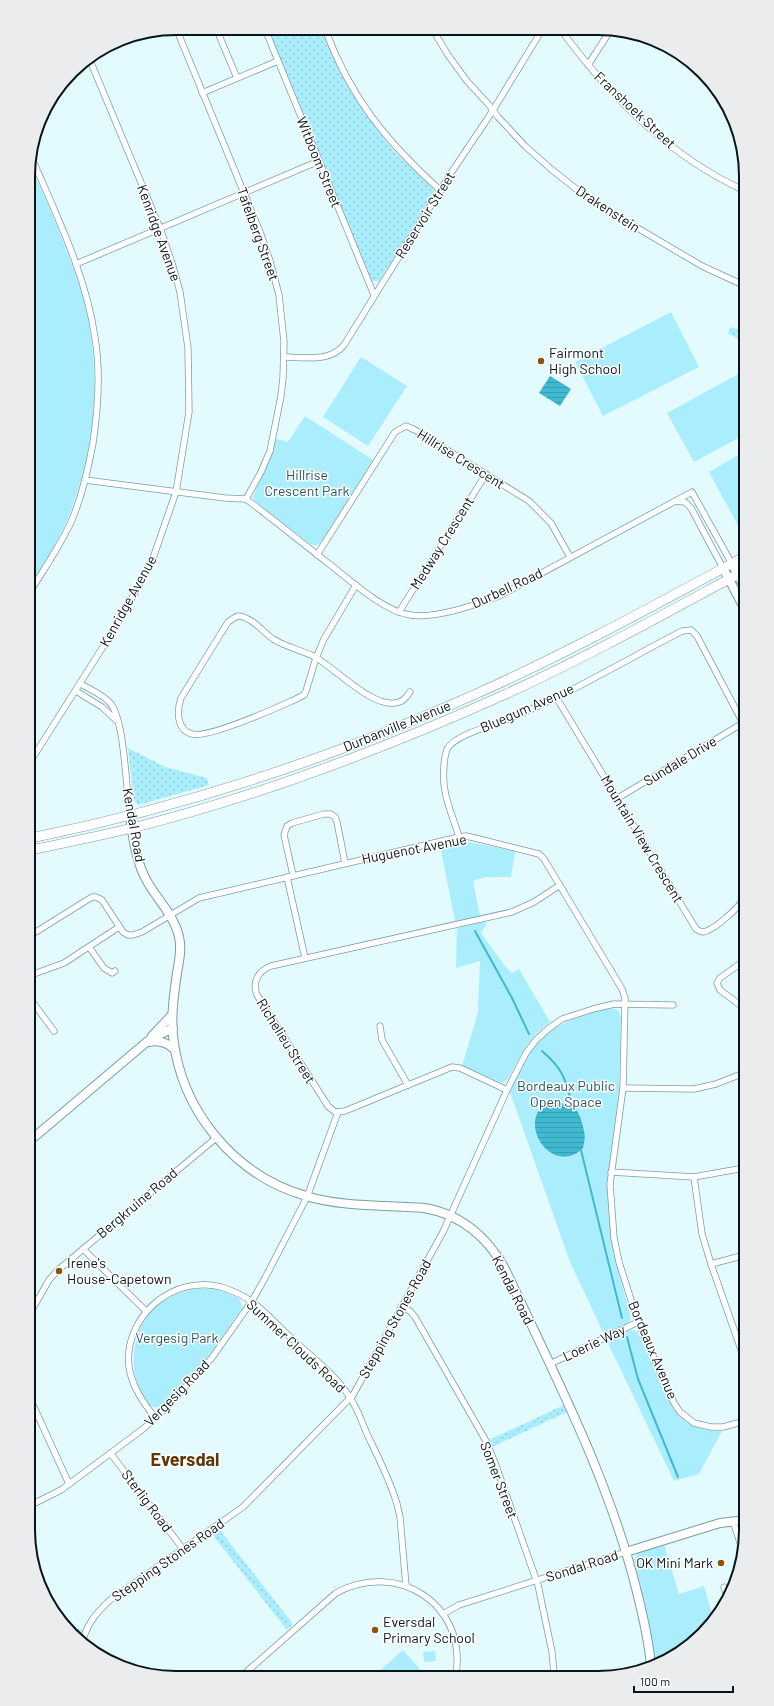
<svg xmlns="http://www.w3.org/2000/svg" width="774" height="1706" font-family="Barlow,sans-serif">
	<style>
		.grass { fill: url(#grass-dots) }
		.park { fill: #aaeefd }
		.water { fill: url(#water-rules) }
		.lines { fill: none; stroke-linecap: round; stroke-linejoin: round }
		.stream { stroke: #40b9d0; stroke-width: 2 }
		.street-casing { stroke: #7a9ea6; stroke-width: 7 }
		.secondary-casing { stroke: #7a9ea6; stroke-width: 10 }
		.primary-casing { stroke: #7a9ea6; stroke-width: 10 }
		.street { stroke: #fff; stroke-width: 5.5 }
		.secondary { stroke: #fff; stroke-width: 8 }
		.primary { stroke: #fff; stroke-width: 9 }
		.poi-dot { fill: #8e5310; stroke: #fff; stroke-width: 1.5 }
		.labels { text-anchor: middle; stroke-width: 3; stroke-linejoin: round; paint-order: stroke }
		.street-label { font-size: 14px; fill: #071518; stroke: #fff }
		.poi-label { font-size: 14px; fill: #071518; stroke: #fff; text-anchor: start }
		.park-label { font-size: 14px; fill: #255761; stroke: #fff }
		.district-label { font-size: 18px; font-weight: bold; fill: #5f3709; stroke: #fff }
		.rim { fill: none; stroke: #071518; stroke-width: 2 }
	</style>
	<defs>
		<pattern id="grass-dots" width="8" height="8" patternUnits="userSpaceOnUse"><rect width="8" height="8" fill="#aaeefd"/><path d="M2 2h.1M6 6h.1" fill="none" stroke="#91cbd8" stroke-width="1.8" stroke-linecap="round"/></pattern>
		<pattern id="water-rules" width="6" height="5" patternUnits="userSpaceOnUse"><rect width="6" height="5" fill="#40b9d0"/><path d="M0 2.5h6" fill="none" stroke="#379eb2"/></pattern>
	</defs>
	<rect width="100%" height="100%" fill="#e3faff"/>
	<g class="grass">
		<path d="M268 29H322C339 75 364 117 397 154 409 166 423 177 434 190V195L379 281H373L370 277Z"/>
		<polygon points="731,327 742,331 742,341 728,333"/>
		<polygon points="128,748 165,767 207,778 209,785 138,805 134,800"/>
		<polygon points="564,1405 567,1412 492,1447 489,1440"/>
		<polygon points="219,1529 293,1624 287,1630 212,1534"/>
		<polygon points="66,1626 83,1630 79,1639 76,1639"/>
	</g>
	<g class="park">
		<path d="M29 162C48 205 68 249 82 294 103 368 97 449 67 520 57 543 43 565 30 586Z"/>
		<polygon points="671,312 699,367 603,416 575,362"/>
		<polygon points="361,357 407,386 368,446 323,417"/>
		<polygon points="742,372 742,436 694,462 667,413"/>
		<path d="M305 416 373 460 323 540C319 545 315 546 310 544L256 502 253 497 276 439 288 442Z"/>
		<polygon points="742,453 742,528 740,529 709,472"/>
		<polygon points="463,841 515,851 511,877 485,877 473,881 480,916 455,921 440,845"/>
		<polygon points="485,921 486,925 481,933 504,965 512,973 519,969 550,1022 538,1032 525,1047 507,1080 502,1083 462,1066 478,1012 480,961 456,968 457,928"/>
		<path d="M611 1008 618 1010 621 1017 619 1092 607 1184 613 1251 631 1318 628 1323 604 1334 570 1262 510 1092C536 1035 550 1022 611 1008Z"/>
		<path d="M195 1289C210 1288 227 1290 240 1300L242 1308 205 1361 163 1405C136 1426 101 1306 195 1289Z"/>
		<path d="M630 1330 636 1331 639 1334 672 1407C684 1424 701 1432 722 1431L699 1474 674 1481 607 1341Z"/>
		<polygon points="664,1544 679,1594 704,1586 714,1621 681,1653 656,1664 649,1622 634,1559 638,1553"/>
		<polygon points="403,1650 424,1674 376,1674"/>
		<polygon points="435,1651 436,1661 424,1662 423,1652"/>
	</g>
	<g class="water">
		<polygon points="550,376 571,389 560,406 539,393"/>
		<path d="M551 1102C568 1103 578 1105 582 1123 585 1135 586 1135 583 1148 554 1176 521 1129 541 1108 543 1105 548 1104 551 1102Z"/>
	</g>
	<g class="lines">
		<g class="stream">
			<polyline points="475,931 512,998 529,1034"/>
			<path d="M542 1051C563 1069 566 1079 572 1106"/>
			<polyline points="581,1150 622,1318"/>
			<polyline points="627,1337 638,1379 678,1477"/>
		</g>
		<g class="street-casing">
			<g id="street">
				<polyline points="176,28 260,232 270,261 279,295 284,342 283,378 281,396 270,451 261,472 246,499"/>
				<polyline points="216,28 237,78"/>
				<polyline points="265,29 374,295"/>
				<path d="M325 29C351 99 387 142 441 191"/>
				<polyline points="433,30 448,55 467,81 489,105 498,117 525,146 551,169 580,192 612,213 702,266 741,284"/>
				<path d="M561 30C608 94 668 155 741 189"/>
				<polyline points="694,64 697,66"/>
				<polyline points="588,65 610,31"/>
				<polyline points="202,93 278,61"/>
				<polyline points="76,264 319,161"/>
				<path d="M284 357C303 357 330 363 344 345L451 173 490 115 542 30"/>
				<polyline points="85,480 225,498 246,499"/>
				<path d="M246 499C274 520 301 542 328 563 350 580 383 611 410 615 436 619 475 605 499 596L692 492 732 564"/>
				<polyline points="676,501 685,502 691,508 723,568"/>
				<polyline points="317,555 395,432 406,426 415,430 529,501 551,523 570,557"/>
				<path d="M356 585 324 639 316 658 306 691 304 695 294 700C276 708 208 739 192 734 176 730 177 710 181 698L228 622 237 616C251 616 262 631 273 639 286 647 301 650 315 657 335 668 375 711 399 702 404 701 407 696 410 692"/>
				<path d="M30 592C44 569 60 546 71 522 82 497 88 470 93 443 98 409 101 373 95 338 86 274 56 215 31 156"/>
				<polyline points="399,612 486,474"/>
				<path d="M81 684C91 690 104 695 111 704 125 723 126 790 130 816"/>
				<polyline points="76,691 102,707 116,720"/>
				<path d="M556 697 696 929C698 930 699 931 702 932 712 932 739 908 743 899"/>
				<polyline points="30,762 120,620 152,561 176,492 189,412 188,348 180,292 172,263 160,228 89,58"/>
				<polyline points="618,798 743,723"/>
				<path d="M459 837C452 813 441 793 444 767 444 761 445 755 447 749 455 735 491 726 506 720 566 696 624 661 682 631L691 630 697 636 743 723"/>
				<polyline points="293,875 284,835 287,826 292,823 324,814 331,814 335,817 337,822 345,863"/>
				<polyline points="287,877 305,958"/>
				<polyline points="31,935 92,897 96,897 102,900 123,932 128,935 133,935 142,932 199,898 459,837 466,836 475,838 539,854 544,859 622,989 625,998 623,1088 610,1184 614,1238 619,1262 638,1322 674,1403 680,1412 694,1423 711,1427 723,1427 745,1421"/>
				<polyline points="89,947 104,968 112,973 115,971"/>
				<polyline points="744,961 720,978 717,983 720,990 744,1008"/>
				<polyline points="31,975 64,963 119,927"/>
				<polyline points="31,1000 54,1031"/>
				<polyline points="380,1026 382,1040 408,1085"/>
				<polyline points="623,1088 694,1089 716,1084 744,1073"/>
				<path d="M507 1090 460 1068 452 1067 345 1111 335 1112 328 1106 257 995C252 982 258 971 271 966L512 912 534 902 560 885"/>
				<polyline points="611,1172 694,1177 744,1168"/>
				<polyline points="694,1177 702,1234 711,1264 745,1361"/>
				<polyline points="83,1249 146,1311"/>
				<polyline points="711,1264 745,1255"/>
				<polyline points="401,1307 410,1311 415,1317 486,1441 495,1463 538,1585 552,1652 554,1673"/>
				<polyline points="32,1310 49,1280 58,1270 216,1138"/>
				<polyline points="550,1364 638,1322"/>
				<polyline points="33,1405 69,1484"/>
				<path d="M155 1418C143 1402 132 1387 129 1367 123 1318 172 1274 221 1287 231 1290 242 1295 251 1301 265 1311 277 1325 289 1336 308 1354 335 1374 349 1396 357 1407 362 1422 367 1434 378 1457 390 1480 397 1504L400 1517 406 1586"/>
				<polyline points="111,1454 183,1549"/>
				<polyline points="33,1504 61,1490 143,1429 164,1410 211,1359 252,1301 265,1278 307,1197 338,1112"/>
				<polyline points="733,1521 743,1552"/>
				<polyline points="724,1587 728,1599"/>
				<polyline points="443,1614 459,1605 626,1552"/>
				<path d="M82 1644C86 1625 96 1613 110 1600L243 1507 353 1395 443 1232 507 1090 526 1053 536 1040 548 1029 562 1019 593 1009 614 1004 673 1005"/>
				<path d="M243 1675 336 1593C396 1560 467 1603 456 1674"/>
			</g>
		</g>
		<g class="secondary-casing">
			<g id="secondary">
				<polyline points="732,564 742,582"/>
				<polyline points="723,568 742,604"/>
				<path d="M130 816C133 838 136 863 148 883 158 900 175 917 179 937 182 949 179 961 177 973 174 994 171 1015 173 1036 181 1111 234 1175 306 1196 341 1207 387 1205 424 1208 461 1214 489 1238 506 1271 555 1376 609 1479 637 1592 643 1616 649 1641 651 1666"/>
				<polyline points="152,1036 172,1015"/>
				<path d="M149 1042C159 1040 168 1043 175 1050"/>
				<polyline points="32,1139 149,1040 173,1028"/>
				<polyline points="626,1552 720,1523 746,1520"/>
			</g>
		</g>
		<g class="primary-casing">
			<g id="primary">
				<path d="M31 838C184 807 335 757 478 693 568 653 655 605 742 558"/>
				<path d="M31 850C65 843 99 836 132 828 260 796 386 748 506 694 587 657 664 614 742 572"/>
			</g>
		</g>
		<use href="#street" class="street"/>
		<use href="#secondary" class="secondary"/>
		<use href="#primary" class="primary"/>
	</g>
	<g class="poi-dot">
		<circle cx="541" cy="361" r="4"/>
		<circle cx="59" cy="1271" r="4"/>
		<circle cx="721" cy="1563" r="4"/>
		<circle cx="375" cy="1630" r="4"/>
	</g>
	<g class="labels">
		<g class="street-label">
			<text transform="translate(635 110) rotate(43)" y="5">Franshoek Street</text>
			<text transform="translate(319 162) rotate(68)" y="5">Witboom Street</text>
			<text transform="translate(608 209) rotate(33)" y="5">Drakenstein</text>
			<text transform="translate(425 215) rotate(-58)" y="5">Reservoir Street</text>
			<text transform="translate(159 233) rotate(70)" y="5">Kenridge Avenue</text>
			<text transform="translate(258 234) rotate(70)" y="5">Tafelberg Street</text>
			<text transform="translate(461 459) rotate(32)" y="5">Hillrise Crescent</text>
			<text transform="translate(442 543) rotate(-58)" y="5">Medway Crescent</text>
			<text transform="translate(507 588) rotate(-25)" y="5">Durbell Road</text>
			<text transform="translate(128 601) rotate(-61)" y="5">Kenridge Avenue</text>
			<text transform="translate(527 708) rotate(-24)" y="5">Bluegum Avenue</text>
			<text transform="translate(397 726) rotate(-22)" y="5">Durbanville Avenue</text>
			<text transform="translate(680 761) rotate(-31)" y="5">Sundale Drive</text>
			<text transform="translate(134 825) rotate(80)" y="5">Kendal Road</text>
			<text transform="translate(642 839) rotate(59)" y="5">Mountain View Crescent</text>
			<text transform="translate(414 849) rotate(-11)" y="5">Huguenot Avenue</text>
			<text transform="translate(286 1041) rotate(58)" y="5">Richelieu Street</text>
			<text transform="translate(137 1203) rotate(-40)" y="5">Bergkruine Road</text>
			<text transform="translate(513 1290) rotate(63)" y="5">Kendal Road</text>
			<text transform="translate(395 1319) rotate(-61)" y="5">Stepping Stones Road</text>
			<text transform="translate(594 1343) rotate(-25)" y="5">Loerie Way</text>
			<text transform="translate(296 1346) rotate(43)" y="5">Summer Clouds Road</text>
			<text transform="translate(653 1350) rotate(67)" y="5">Bordeaux Avenue</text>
			<text transform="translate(177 1393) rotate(-46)" y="5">Vergesig Road</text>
			<text transform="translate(499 1480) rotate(69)" y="5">Somer Street</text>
			<text transform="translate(147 1501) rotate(53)" y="5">Sterlig Road</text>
			<text transform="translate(168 1560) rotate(-35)" y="5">Stepping Stones Road</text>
			<text transform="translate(582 1566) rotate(-18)" y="5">Sondal Road</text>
		</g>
		<g class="poi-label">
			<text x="549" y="358">Fairmont<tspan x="549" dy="16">High School</tspan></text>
			<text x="67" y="1268">Irene's<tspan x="67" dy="16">House-Capetown</tspan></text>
			<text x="713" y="1568" text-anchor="end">OK Mini Mark</text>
			<text x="383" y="1627">Eversdal<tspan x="383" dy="16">Primary School</tspan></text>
		</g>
		<g class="park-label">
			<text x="307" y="480">Hillrise<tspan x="307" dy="16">Crescent Park</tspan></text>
			<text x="566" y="1091">Bordeaux Public<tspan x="566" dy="16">Open Space</tspan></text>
			<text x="177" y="1343">Vergesig Park</text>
		</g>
		<g class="district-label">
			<text x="185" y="1466">Eversdal</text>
		</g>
	</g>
	<path d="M0 0H774V1706H0ZM176 35H598A141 141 0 0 1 739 176V1530A141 141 0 0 1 598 1671H176A141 141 0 0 1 35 1530V176A141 141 0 0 1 176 35Z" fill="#ebeced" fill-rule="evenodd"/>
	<path class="rim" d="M176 35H598A141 141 0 0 1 739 176V1530A141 141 0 0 1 598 1671H176A141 141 0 0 1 35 1530V176A141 141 0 0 1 176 35Z"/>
	<path d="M634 1686v6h99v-6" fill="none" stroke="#071518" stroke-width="2"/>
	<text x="640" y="1686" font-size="12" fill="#071518" stroke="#ffffff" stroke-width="3" paint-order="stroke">100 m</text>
</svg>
